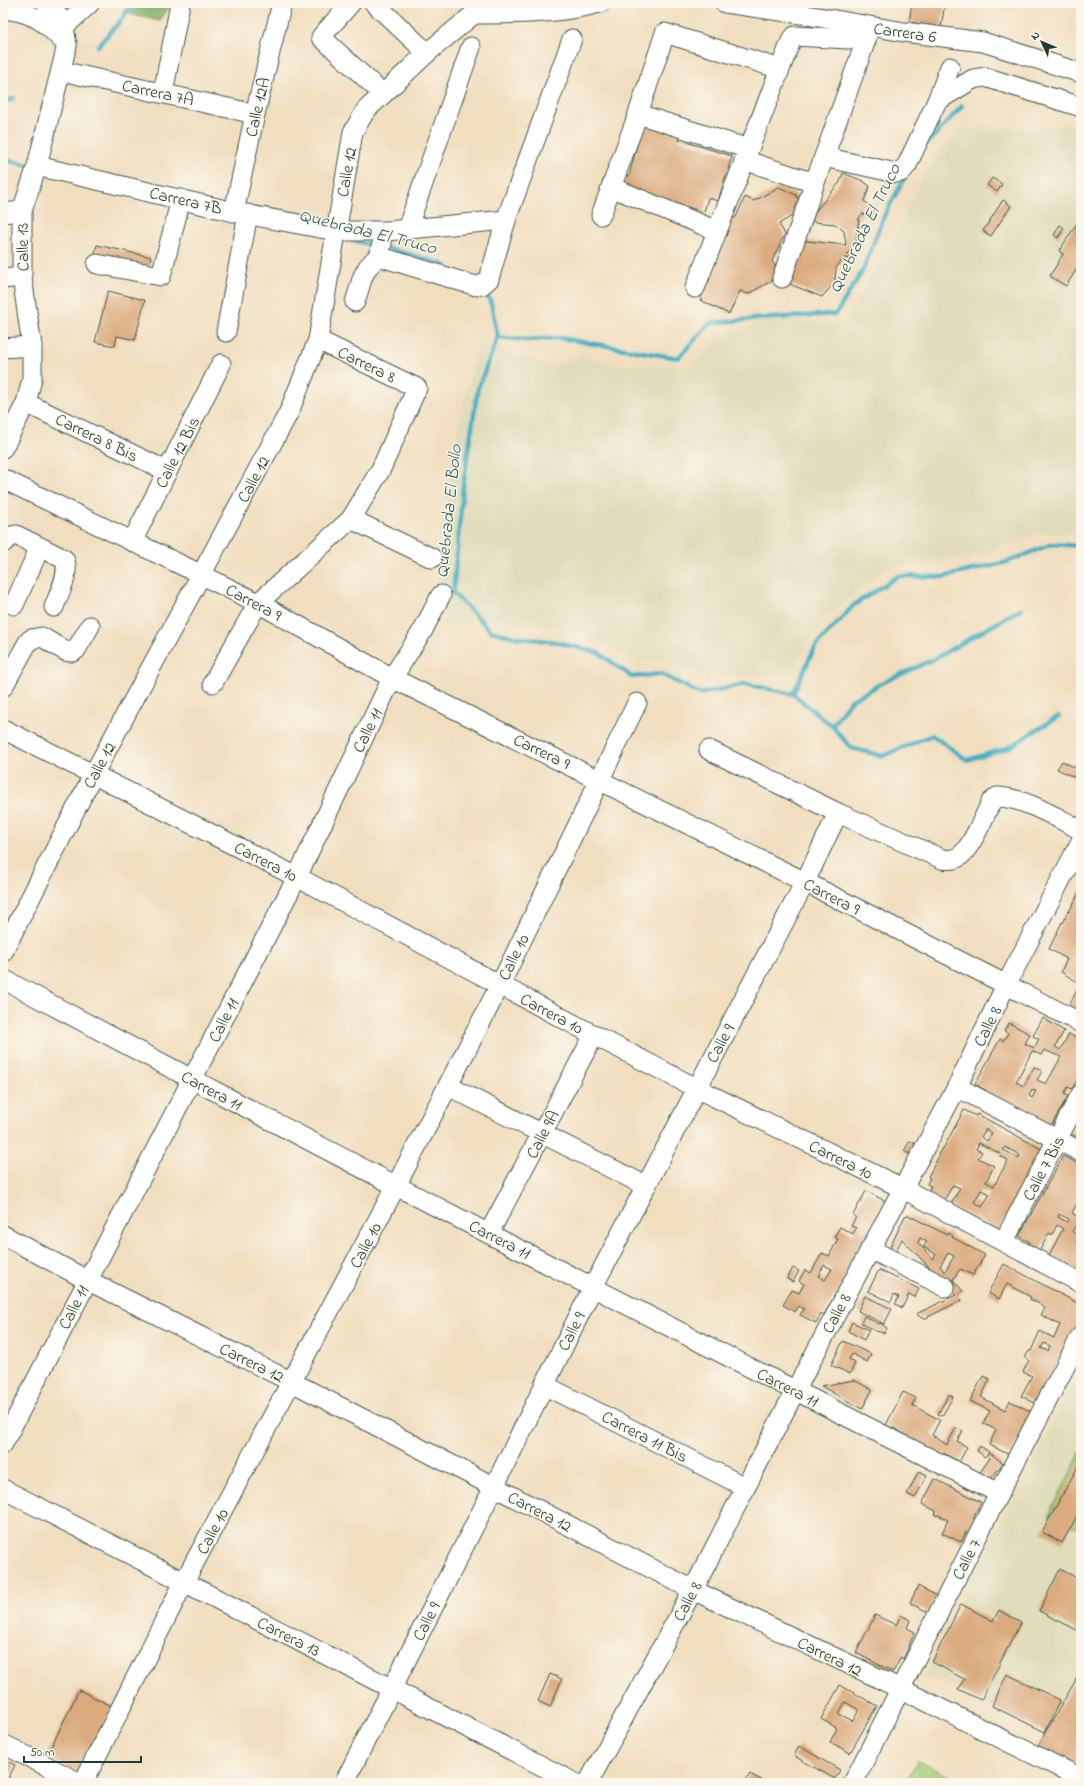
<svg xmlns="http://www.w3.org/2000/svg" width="1084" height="1786" font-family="'Indie Flower',sans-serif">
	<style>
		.built { fill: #e1dcba }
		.green { fill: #a3c973; stroke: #618354 }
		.forest { fill: #82ad65; stroke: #50754c }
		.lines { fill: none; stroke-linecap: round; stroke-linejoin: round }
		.stream { stroke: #44afc3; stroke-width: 4.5 }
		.building { fill: #dbaa7e; fill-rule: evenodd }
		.minor-casing { stroke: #3e5549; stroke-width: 21 }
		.minor { stroke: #fff; stroke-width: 19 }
		.labels { text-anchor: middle; stroke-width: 3; stroke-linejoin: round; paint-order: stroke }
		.street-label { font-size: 17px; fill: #1f3d34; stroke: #fbf7ec }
		.water-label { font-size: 18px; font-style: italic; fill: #2a5f5f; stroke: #fbf7ec }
	</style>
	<rect width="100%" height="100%" fill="#fbf7ec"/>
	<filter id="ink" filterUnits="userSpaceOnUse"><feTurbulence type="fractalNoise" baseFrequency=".025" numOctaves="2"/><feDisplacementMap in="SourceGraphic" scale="8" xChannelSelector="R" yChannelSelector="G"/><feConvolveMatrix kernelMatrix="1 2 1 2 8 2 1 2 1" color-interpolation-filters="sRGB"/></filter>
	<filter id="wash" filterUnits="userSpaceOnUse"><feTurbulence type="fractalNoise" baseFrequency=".012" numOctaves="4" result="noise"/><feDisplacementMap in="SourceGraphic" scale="16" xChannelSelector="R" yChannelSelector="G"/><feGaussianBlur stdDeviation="0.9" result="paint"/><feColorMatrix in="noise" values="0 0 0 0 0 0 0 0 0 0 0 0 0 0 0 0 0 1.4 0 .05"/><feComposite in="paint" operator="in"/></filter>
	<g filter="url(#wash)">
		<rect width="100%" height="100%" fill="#f1debf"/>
		<g class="built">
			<polygon points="1081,124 1081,532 1038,534 965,558 889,566 825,616 789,675 706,674 654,660 632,659 583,632 499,619 473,620 443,627 442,526 463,404 479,343 553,366 583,357 624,366 690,366 719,338 774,317 843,325 889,249 922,178 958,128 1028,129"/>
			<polygon points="1081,1369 1081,1749 936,1678 925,1675 980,1561"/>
		</g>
		<g class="green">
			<polygon points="1081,1451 1081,1530 1049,1515"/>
			<polygon points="917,1760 963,1783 906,1783"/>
		</g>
		<polygon class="forest" points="130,3 172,3 160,21 123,13"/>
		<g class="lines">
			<g class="stream">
				<polyline points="98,46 136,3"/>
				<polyline points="3,103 14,98"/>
				<polyline points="924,147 962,106"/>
				<polyline points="3,159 32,166"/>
				<polyline points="351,240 377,246"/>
				<polyline points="386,248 443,264 452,271"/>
				<polyline points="479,291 490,299 498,337 526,340 560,338 678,358 710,323 754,319 836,314 863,270 884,216 905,177"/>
				<polyline points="498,337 478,388 463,486 453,593 491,631 515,637 556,642 599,653 632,677 661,674 700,694 745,684 793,694 815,647 854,605 898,576 943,577 1007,562 1052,544 1081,546"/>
				<polyline points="793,694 832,726 850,701 882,683 934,659 1021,609"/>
				<polyline points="832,726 851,748 883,756 932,735 967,760 1008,748 1059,716"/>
			</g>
		</g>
		<g id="blocks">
			<g class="building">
				<polygon points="912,3 945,3 941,27 909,22"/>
				<polygon points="643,123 681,135 679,140 732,156 718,201 708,198 704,212 621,187 624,175 629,176"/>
				<polygon points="843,173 863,181 870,186 864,201 875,209 870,215 862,214 859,218 856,244 847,254 854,259 844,258 836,268 835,282 822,297 787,283 797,240 846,245 844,231 835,224 814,222 811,219 813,214 840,182"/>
				<polygon points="992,178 1002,184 997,192 987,185"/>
				<polygon points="779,187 796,195 800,203 795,214 779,224 785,234 772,261 780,276 748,294 740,291 729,314 700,300 710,278 701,274 718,253 724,240 719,238 723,224 736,217 745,197 754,201"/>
				<polygon points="1003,200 1011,206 991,236 983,231"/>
				<polygon points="1081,217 1081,262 1066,286 1050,276 1063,254 1059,251"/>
				<polygon points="1060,225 1064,228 1058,238 1054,235"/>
				<polygon points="97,245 151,257 148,269 94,257"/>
				<polygon points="108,291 145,300 135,340 117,336 115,346 95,342"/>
				<polygon points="1062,761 1080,770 1079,772 1081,774 1078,779 1057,769"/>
				<polygon points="1081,889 1081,984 1061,972 1067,959 1049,949 1062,922 1063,923 1066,917 1065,917 1068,911 1069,912"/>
				<polygon points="1078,988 1081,990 1081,1014 1068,1007"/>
				<path d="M1043 1018 1064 1031 1055 1047 1060 1050 1069 1034 1081 1040V1072L1072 1089 1068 1087 1064 1094 1068 1096 1051 1126 1041 1120 1040 1123 1020 1112 1021 1109 1014 1105 1013 1108 985 1093 987 1091 975 1084 1000 1039 1003 1041 1008 1033 1004 1031 1009 1023 1030 1034 1025 1044 1034 1048 1039 1039 1033 1036ZM1044 1050 1061 1057 1046 1084 1037 1080 1042 1071 1034 1067 1024 1086 1016 1082 1032 1051 1041 1055ZM1032 1090 1036 1091 1032 1098 1029 1096Z"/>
				<path d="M964 1110 976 1116 977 1114 1043 1150 1008 1216 1007 1215 999 1230 950 1206 960 1188 953 1185 943 1202 927 1193 931 1186 927 1184 930 1178 928 1177 939 1156 938 1155 942 1148 943 1149ZM986 1129 992 1133 987 1141 981 1137ZM979 1143 1001 1154 1000 1156 1008 1160 994 1186 986 1182 994 1166 978 1158 982 1152 976 1149ZM1005 1147 1020 1155 1019 1158 1003 1150ZM981 1190 990 1194 982 1207 974 1202Z"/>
				<polygon points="1081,1116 1081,1139 1071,1134"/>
				<polygon points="910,1141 919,1146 913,1156 904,1151"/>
				<path d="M1063 1156 1081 1165V1196L1072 1213 1080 1218 1072 1232 1080 1236 1077 1242 1081 1245V1273L1049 1255 1063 1229 1057 1225 1052 1235 1049 1233 1040 1250 1029 1244 1030 1242 1019 1236ZM1059 1214 1069 1219 1067 1222 1058 1217Z"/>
				<path d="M866 1191 887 1202 825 1313 823 1315 821 1314 816 1323 800 1315 804 1309 799 1306 795 1312 783 1305 792 1290 799 1293 804 1284 799 1281 805 1270 811 1273 822 1253 829 1256 838 1239 834 1237 840 1227 853 1234 856 1228 851 1226 856 1217 853 1215ZM824 1265 832 1269 825 1280 818 1276Z"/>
				<path d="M908 1215 947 1235 948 1233 953 1236 952 1237 985 1255 973 1275 960 1269 953 1280 963 1291 958 1296 962 1300 924 1319 916 1314 956 1295 902 1239 893 1257 884 1260 905 1216ZM920 1238 927 1242 923 1247 936 1254 933 1259 918 1243ZM948 1253 954 1256 945 1272 940 1266Z"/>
				<path d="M1004 1264 1081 1305 1079 1320 1081 1321 1037 1404 1021 1396 1032 1376 1023 1372 1029 1360 1025 1358 1029 1351H1031L1040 1331 1054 1338 1060 1325 1041 1315 1045 1307 1030 1299 1031 1297 1007 1284 999 1299 988 1293ZM1044 1343 1050 1346 1048 1351 1041 1348Z"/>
				<polygon points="793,1268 799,1271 793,1282 787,1279"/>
				<polygon points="879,1270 919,1289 915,1297 909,1294 902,1308 895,1304 899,1297 894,1294 891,1302 868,1291"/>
				<polygon points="865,1296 892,1309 884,1324 858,1311"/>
				<polygon points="864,1316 879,1324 880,1323 887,1328 884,1333 875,1331 861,1323"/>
				<polygon points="852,1322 869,1330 864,1340 848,1331"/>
				<polygon points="843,1341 871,1354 867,1362 852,1354 849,1359 855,1363 850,1374 831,1365"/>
				<polygon points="983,1376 990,1379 981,1397 1005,1410 1010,1401 1032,1412 1010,1455 989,1445 996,1430 983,1423 990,1411 970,1401"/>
				<polygon points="854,1380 872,1390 862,1409 821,1386"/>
				<polygon points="903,1392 916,1398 912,1405 940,1420 932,1435 947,1445 956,1428 963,1431 957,1441 967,1447 959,1462 943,1453 942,1456 892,1427 892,1428 886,1425"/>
				<polygon points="949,1394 953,1397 942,1416 938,1414"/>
				<polygon points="980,1446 989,1452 985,1457 977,1451"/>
				<polygon points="990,1453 1003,1463 990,1480 979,1474 990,1458 988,1456"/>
				<polygon points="1081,1461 1081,1509 1062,1543 1042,1532"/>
				<polygon points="919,1471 927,1475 915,1498 907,1494"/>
				<polygon points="935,1479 981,1502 973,1518 975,1520 968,1533 966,1532 961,1542 942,1533 948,1520 938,1515 937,1516 935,1515 936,1511 922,1504"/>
				<polygon points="1060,1569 1081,1580 1081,1632 1039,1611"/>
				<polygon points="918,1586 937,1596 928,1612 910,1603"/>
				<polygon points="961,1604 993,1621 999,1610 1021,1622 981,1700 958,1689 964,1679 932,1662"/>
				<polygon points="875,1615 896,1625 901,1615 910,1620 907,1628 915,1632 903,1659 901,1657 893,1672 856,1653"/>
				<polygon points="1081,1671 1081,1772 1036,1749"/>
				<polygon points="550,1674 562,1679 550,1707 538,1701"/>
				<polygon points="1007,1674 1060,1700 1045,1732 992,1706"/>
				<path d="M840 1685 877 1706 850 1753 830 1742 837 1728 821 1719ZM845 1702 859 1710 853 1721 839 1714Z"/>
				<polygon points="79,1690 112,1706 80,1773 46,1757"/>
				<polygon points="799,1746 840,1770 835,1779 794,1756"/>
				<polygon points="3,1759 15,1765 6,1783 3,1783"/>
				<polygon points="750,1774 767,1783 750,1783 746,1780"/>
			</g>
		</g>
	</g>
	<g filter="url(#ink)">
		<use href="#blocks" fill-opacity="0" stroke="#3e5549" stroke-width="1"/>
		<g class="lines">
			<g class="minor-casing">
				<g id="minor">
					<polyline points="351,3 321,37 383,94"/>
					<polyline points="374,3 427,53"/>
					<polyline points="725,3 801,14 904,32 983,42 1081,73"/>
					<path d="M3 9C35 12 46 23 67 45"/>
					<path d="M474 14C518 14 556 14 600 3"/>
					<polyline points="65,26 90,3"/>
					<polyline points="61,71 255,114"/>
					<polyline points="163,93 180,4"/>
					<polyline points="937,101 973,79 985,77 1081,107"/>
					<polyline points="638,114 749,149"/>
					<polyline points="824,157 896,173 901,172 907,165 937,101 950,67"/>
					<polyline points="744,160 802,179 815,182 866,40 868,28"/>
					<polyline points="37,166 234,212 336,231 387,231 506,220"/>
					<polyline points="611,187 717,231"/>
					<polyline points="234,212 255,114 282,3"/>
					<polyline points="3,213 22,211"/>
					<polyline points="601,215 638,114 665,33 780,69"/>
					<polyline points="407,229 471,47"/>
					<polyline points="378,256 476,286 482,285 489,279 506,220 572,39"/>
					<polyline points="97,264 161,276 181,199"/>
					<polyline points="782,278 815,182"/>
					<polyline points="3,279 22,277"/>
					<polyline points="695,288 791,41 795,36 866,40"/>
					<polyline points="355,302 363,276 368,267 378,256 382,244"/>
					<polyline points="226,332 248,214"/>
					<polyline points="3,348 32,346"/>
					<polyline points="26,403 167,471"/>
					<path d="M3 448 26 403 32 379V346L22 277V211L37 166 67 45C64 25 62 16 46 3"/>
					<polyline points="3,479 202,575 258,603 392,678 805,882 1081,1023"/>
					<polyline points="351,519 432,558"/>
					<polyline points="133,540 221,364"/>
					<path d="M3 543 11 536 16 535 64 559C71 572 59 593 54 607"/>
					<polyline points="14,605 40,547"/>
					<polyline points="213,683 258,603 351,519 381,469 417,388 318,340"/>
					<polyline points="3,687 28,642 31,639 42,637 65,651 72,652 76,650 90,626"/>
					<polyline points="3,729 297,877 594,1035 696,1088 902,1188 1081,1283"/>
					<path d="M838 813 942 859C949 860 955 860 960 856 971 848 985 815 991 802L997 797C1023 797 1057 818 1081 830"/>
					<polyline points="3,952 93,775 289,412 318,340 353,132 366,110 427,53 474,14"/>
					<path d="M3 979C333 1155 665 1326 999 1493"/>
					<polyline points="448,1086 646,1186"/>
					<polyline points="957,1087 1081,1152"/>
					<polyline points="489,1233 594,1035"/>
					<polyline points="3,1235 87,1280 292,1382 693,1590 901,1689 1081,1778"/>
					<polyline points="1004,1241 1081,1094"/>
					<polyline points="870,1249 945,1287"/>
					<polyline points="544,1385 745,1487"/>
					<polyline points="3,1444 297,877 392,678 423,630 441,595"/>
					<polyline points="3,1489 575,1783"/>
					<polyline points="3,1744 80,1783"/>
					<polyline points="83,1783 184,1582 396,1186 500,985 637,703"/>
					<polyline points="344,1783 494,1487 593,1287 805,882 838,813 709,750"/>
					<polyline points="588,1783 693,1590 795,1391 957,1087 1006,985 1081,841"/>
					<polyline points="853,1783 999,1493 1081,1336"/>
				</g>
			</g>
			<use href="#minor" class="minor"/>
		</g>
	</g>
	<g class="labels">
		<g class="street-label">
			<text transform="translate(905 32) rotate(8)" y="6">Carrera 6</text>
			<text transform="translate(158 92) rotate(12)" y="6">Carrera 7A</text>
			<text transform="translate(257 107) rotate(-77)" y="6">Calle 12A</text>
			<text transform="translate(346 172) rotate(-80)" y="6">Calle 12</text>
			<text transform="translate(186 200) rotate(13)" y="6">Carrera 7B</text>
			<text transform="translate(22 247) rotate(-91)" y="6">Calle 13</text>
			<text transform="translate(367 364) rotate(26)" y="6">Carrera 8</text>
			<text transform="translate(97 437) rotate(26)" y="6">Carrera 8 Bis</text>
			<text transform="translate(177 452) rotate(-63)" y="6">Calle 12 Bis</text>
			<text transform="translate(253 479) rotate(-62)" y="6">Calle 12</text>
			<text transform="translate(254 602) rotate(28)" y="6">Carrera 9</text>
			<text transform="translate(367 730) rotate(-64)" y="6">Calle 11</text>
			<text transform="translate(542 751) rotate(26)" y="6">Carrera 9</text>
			<text transform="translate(99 765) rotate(-62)" y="6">Calle 12</text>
			<text transform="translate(266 861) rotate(27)" y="6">Carrera 10</text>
			<text transform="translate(832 896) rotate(27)" y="6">Carrera 9</text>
			<text transform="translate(513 957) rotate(-64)" y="6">Calle 10</text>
			<text transform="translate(552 1013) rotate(28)" y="6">Carrera 10</text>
			<text transform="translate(223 1020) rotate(-63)" y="6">Calle 11</text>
			<text transform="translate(987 1026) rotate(-64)" y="6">Calle 8</text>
			<text transform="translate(720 1043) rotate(-62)" y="6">Calle 9</text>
			<text transform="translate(212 1090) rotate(28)" y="6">Carrera 11</text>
			<text transform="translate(542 1134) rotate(-62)" y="6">Calle 9A</text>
			<text transform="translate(841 1159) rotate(26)" y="6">Carrera 10</text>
			<text transform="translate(1043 1168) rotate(-62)" y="6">Calle 7 Bis</text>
			<text transform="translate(500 1239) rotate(27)" y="6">Carrera 11</text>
			<text transform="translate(365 1245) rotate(-62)" y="6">Calle 10</text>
			<text transform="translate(73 1307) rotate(-63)" y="6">Calle 11</text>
			<text transform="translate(836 1313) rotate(-62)" y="6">Calle 8</text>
			<text transform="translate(571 1331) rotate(-63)" y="6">Calle 9</text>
			<text transform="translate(252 1362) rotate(26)" y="6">Carrera 12</text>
			<text transform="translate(788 1387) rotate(27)" y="6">Carrera 11</text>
			<text transform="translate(645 1436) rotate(27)" y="6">Carrera 11 Bis</text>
			<text transform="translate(540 1511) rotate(27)" y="6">Carrera 12</text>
			<text transform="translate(212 1531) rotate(-62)" y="6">Calle 10</text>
			<text transform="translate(966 1559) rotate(-63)" y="6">Calle 7</text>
			<text transform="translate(687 1601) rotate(-62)" y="6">Calle 8</text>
			<text transform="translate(426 1621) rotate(-63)" y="6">Calle 9</text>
			<text transform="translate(289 1636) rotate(27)" y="6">Carrera 13</text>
			<text transform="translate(830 1656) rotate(26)" y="6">Carrera 12</text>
		</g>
		<g class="water-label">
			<text transform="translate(864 228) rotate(-64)" y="6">Quebrada El Truco</text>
			<text transform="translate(368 231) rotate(14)" y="6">Quebrada El Truco</text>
			<text transform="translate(448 511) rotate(-84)" y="6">Quebrada El Bollo</text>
		</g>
	</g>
	<rect width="1084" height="1786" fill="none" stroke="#fbf7ec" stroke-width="16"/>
	<g transform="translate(1042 42) rotate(314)" stroke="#fbf7ec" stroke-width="3" paint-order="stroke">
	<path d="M0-3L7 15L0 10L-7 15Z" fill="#1f3d34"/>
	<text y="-6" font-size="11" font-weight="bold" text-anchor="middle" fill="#1f3d34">N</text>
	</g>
	<path d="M24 1756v6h117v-6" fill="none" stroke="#1f3d34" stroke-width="2"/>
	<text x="30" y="1756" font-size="12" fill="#1f3d34" stroke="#fbf7ec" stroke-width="3" paint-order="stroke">50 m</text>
</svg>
